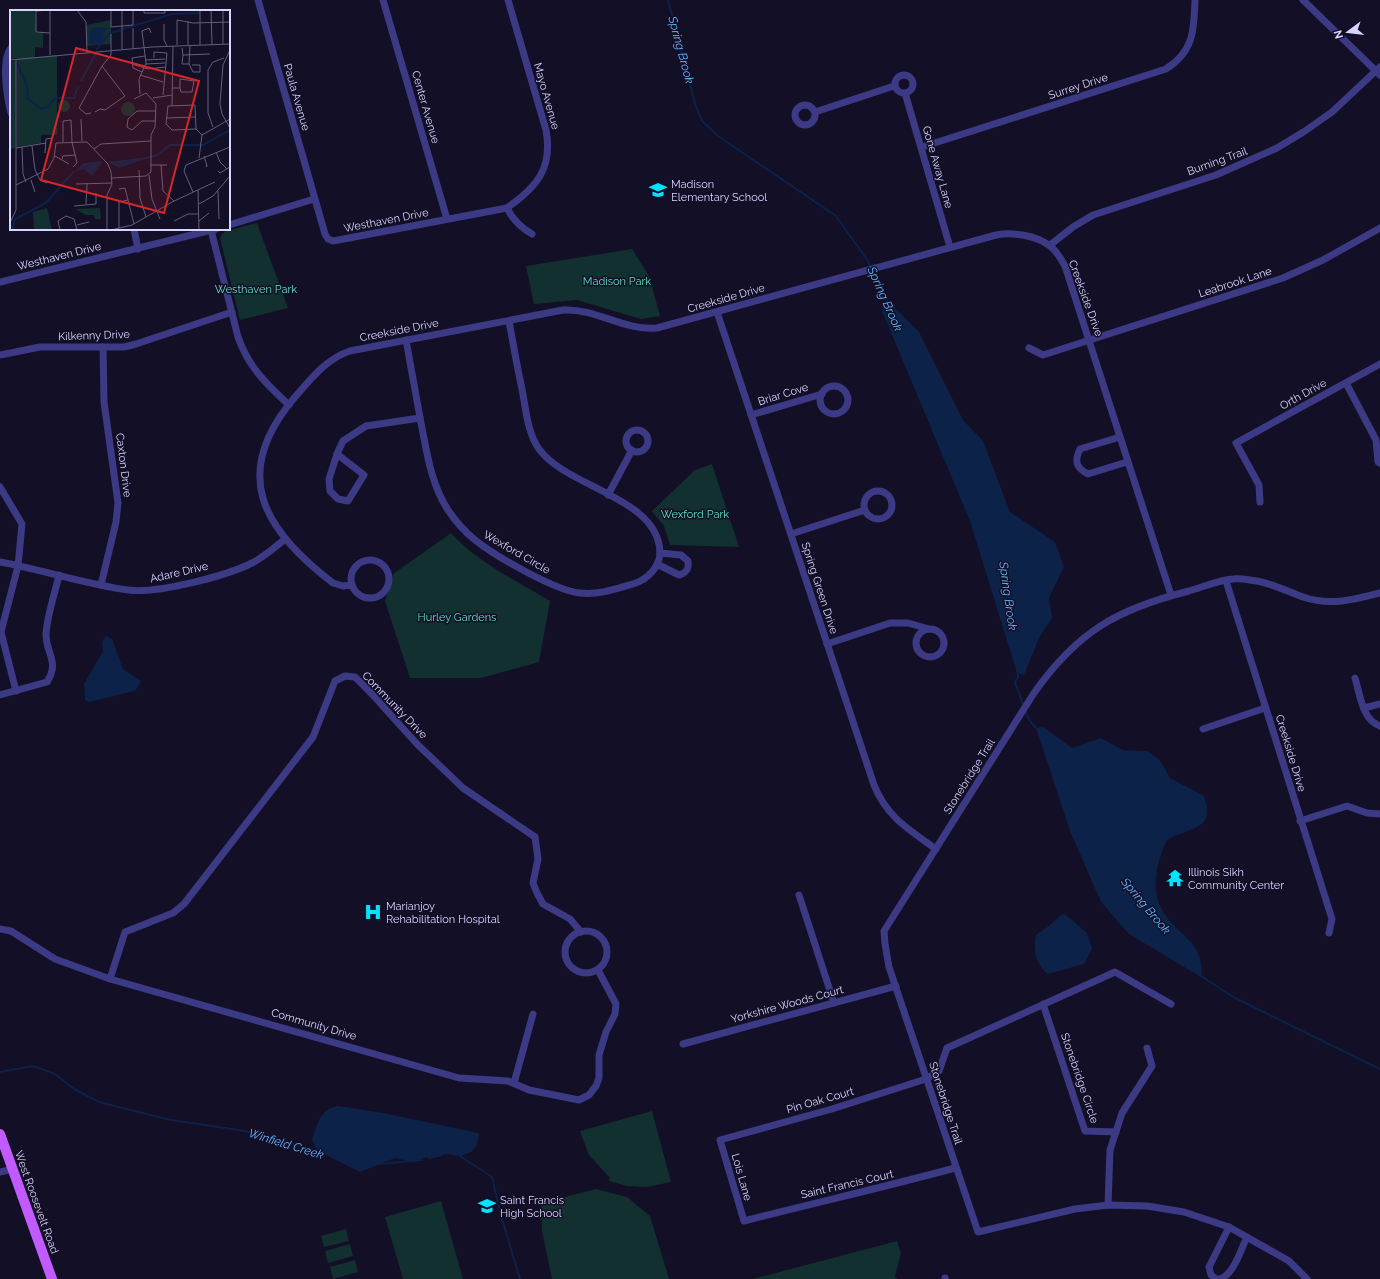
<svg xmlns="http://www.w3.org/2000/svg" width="1380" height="1279" font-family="Raleway,sans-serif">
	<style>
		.green { fill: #12302f }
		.water { fill: #0c2248 }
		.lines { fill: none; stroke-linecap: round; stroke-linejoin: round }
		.stream { stroke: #0c2248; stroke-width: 2 }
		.street { stroke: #3d3a85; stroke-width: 7 }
		.primary { stroke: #c25bff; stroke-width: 10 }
		.labels { text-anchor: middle; stroke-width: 3; stroke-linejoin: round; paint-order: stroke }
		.street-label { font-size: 11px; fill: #d9d4ff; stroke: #130f26 }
		.poi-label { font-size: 11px; fill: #d9d4ff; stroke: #130f26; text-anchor: start }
		.park-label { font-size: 11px; fill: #5fe0c0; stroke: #130f26 }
		.water-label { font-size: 12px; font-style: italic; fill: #62b6ff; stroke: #130f26 }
		.inset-river { fill: none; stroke: #0c2248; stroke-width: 2 }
		.inset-road { fill: none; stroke: #625e7d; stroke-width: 1 }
		.view { fill: #d62828; fill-opacity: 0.15; stroke: #d62828; stroke-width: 2 }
		.inset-edge { fill: none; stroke: #d9d4ff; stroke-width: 2 }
	</style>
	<rect width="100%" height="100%" fill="#130f26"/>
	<g class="green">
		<polygon points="257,223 288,308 240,320 220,238 222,234 226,231"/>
		<polygon points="632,249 649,276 660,316 641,319 577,300 534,304 526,266"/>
		<polygon points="712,464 739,547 670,545 664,526 652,511 695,470"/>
		<path d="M451 533C478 563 516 580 550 601L539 662 481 678H410L385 601 393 574Z"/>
		<polygon points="652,1111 671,1182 647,1187 627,1186 609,1181 610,1178 589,1155 580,1131"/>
		<polygon points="596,1189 627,1197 650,1216 669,1279 552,1279 542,1231 541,1203"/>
		<polygon points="441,1201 463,1279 403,1279 385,1217"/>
		<polygon points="346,1229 349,1241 324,1247 321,1236"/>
		<polygon points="897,1241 901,1254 895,1276 897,1279 753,1279"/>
		<polygon points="350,1244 353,1256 328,1263 325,1251"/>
		<polygon points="355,1260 358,1272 333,1279 330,1267"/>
	</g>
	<g class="water">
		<polygon points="887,300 919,332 963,420 983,441 1010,512 1055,542 1064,567 1049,598 1052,618 1039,638 1024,675 1017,673 970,521 882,311 883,305"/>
		<polygon points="106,636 112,639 123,669 141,681 135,691 89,702 85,700 84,684 103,651 102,642"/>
		<path d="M1043 727 1072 748 1101 738 1123 750 1147 751 1160 760 1170 778 1204 796C1217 831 1188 827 1167 840 1156 863 1149 894 1166 916 1182 938 1205 944 1201 977L1129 934 1101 902 1070 831 1036 728Z"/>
		<path d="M1062 914 1066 915 1087 933 1092 949 1084 964 1048 974C1035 963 1033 951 1036 935L1050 925Z"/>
		<path d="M338 1106 383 1113 479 1133 477 1145 471 1152 461 1156 445 1154 409 1161 395 1158 360 1172 318 1151 312 1140C317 1124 321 1108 338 1106Z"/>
	</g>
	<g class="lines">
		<g class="stream">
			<polyline points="668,0 695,104 702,121 718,136 836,216 868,261 878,285 888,301"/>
			<polyline points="1017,671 1018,677 1015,682 1024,707"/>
			<polyline points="1025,711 1030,721 1037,729"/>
			<polyline points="1201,976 1235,998 1380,1069"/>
			<polyline points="0,1072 33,1066 55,1074 74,1089 99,1102 171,1120 245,1131 321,1152"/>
			<polyline points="460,1156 492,1177 501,1216 520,1279"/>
			<polyline points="429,1158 442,1155"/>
			<polyline points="379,1164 422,1160"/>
		</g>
		<g class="street">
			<path d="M258 0 325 234 328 239 333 241 507 208C537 187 553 168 546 130L508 0"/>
			<polyline points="383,0 447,219"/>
			<polyline points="1303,0 1380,75"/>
			<path d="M11 48C1 60 7 98 11 113"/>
			<circle cx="904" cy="84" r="9"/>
			<polyline points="905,93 950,247"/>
			<circle cx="805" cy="115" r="10"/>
			<polyline points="815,112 894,86"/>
			<path d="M922 147 1166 69C1194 51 1194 30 1195 0"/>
			<path d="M507 208C513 220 520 227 532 234"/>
			<polyline points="229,225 314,199"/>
			<polyline points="134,229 138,249"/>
			<path d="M211 230 238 337C248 366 266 384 289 405"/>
			<polyline points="1050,245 1073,227 1093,215 1216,175 1277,148 1305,131 1332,112 1380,67"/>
			<polyline points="0,282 216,229"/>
			<path d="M717 312 874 785C887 817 908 829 936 849"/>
			<path d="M406 340C411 368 416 395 421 423 427 453 431 484 448 510 456 522 465 532 475 540 495 556 556 591 580 593 598 595 616 589 633 584 647 580 660 567 660 552 658 497 567 488 539 449 527 432 526 409 522 389 517 366 513 343 509 321"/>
			<polyline points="1029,348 1043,355 1283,278 1323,260 1380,228"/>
			<polyline points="0,355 40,347 124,347 136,344 232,312"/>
			<polyline points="1346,383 1376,440 1378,462 1380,463"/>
			<circle cx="834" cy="400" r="14"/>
			<polyline points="751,415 822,394"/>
			<circle cx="637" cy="441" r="11"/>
			<path d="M1120 437 1080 449C1074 461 1076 468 1088 474L1127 462"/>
			<polygon points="337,454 364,475 348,501 338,499 330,491 329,479"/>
			<polyline points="337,454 343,441 366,426 420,418"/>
			<polyline points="0,487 22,524 18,566 1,632 16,691"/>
			<circle cx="878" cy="505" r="14"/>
			<polyline points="608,495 632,450"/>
			<polyline points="1260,502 1259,485 1236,443 1380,364"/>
			<polyline points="791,534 865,510"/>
			<circle cx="370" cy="579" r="19"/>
			<path d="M0 562C43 570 85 584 128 590 157 594 226 576 252 563 264 557 274 548 284 540"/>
			<path d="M657 564 679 575C687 573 689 569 688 561L681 555 660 553"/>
			<polyline points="1226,581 1332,919 1329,933"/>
			<polyline points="101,585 116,522 118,503 104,402 103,347"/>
			<path d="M352 585 343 586 333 583C262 529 230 473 295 397 312 378 326 359 350 351L563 310C596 308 624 331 657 328L996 235C1012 232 1036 235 1050 246 1056 250 1061 259 1065 266L1171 595"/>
			<circle cx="930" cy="643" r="14"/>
			<polyline points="827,644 890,623 908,623 929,629"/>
			<path d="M1355 678C1360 694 1362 720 1380 726"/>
			<path d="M0 695 47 682C60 662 46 654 46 634 47 616 55 593 59 575"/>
			<polyline points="1364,708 1380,704"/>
			<polyline points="1203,729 1265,708"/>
			<polyline points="1300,821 1347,806 1367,813 1380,814"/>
			<polyline points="799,895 834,1003"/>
			<polyline points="0,929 11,931 55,959 110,979"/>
			<circle cx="586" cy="952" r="21"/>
			<polyline points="581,932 570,919 543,904 537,893 533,883 538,859 535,837 463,788 417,744 371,693 355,677 345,676 335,681 313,737 184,904 173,913 125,932 110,979 459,1078 508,1081 529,1090 579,1100 589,1095 596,1086 599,1078 599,1055 606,1032 615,1014 616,1004 598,970"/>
			<polyline points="1043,1004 1085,1131 1116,1132"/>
			<polyline points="683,1044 896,986"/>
			<polyline points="514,1083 533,1014"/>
			<path d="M955 1168C885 1187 814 1203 744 1221L720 1140 832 1109 926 1079 939 1071 947 1048 1115 972 1171 1004"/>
			<polyline points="0,1172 13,1169"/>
			<polyline points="1108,1205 1110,1150 1122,1113 1152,1066 1147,1048"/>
			<polyline points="945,1278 945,1279"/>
			<polyline points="1216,1279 1211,1275 1209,1267 1229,1227"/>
			<path d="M1219 1279C1233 1277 1241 1249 1247 1237"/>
			<path d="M1307 1279 1289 1261 1229 1227 1184 1212 1147 1206 1108 1205 1075 1209 978 1232 889 967 885 944 884 931 1034 693C1077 632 1117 609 1189 591 1203 587 1219 580 1233 579 1240 578 1249 580 1257 581 1273 584 1287 591 1303 597 1329 606 1354 600 1380 593"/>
		</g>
		<polyline class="primary" points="0,1134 52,1279"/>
	</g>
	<defs>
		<g id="school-bare" transform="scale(1.38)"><path d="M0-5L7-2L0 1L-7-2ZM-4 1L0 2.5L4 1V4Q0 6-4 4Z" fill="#00e5ff" stroke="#130f26" stroke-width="2.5" paint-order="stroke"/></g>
		<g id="temple-bare" transform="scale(1.38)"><path d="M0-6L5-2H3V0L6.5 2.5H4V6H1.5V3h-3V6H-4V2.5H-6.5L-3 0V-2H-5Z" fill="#00e5ff" stroke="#130f26" stroke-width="2.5" paint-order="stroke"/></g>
		<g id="hospital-bare" transform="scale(1.38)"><path d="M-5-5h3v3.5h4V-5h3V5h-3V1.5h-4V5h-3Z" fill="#00e5ff" stroke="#130f26" stroke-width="2.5" paint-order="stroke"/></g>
	</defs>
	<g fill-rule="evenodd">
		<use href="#school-bare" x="658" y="190"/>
		<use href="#temple-bare" x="1175" y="878"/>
		<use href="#hospital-bare" x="373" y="912"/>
		<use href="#school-bare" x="487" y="1206"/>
	</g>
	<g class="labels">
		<g class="street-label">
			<text transform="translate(1078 86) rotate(-18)" y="4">Surrey Drive</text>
			<text transform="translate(547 96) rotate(74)" y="4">Mayo Avenue</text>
			<text transform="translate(297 97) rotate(74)" y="4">Paula Avenue</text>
			<text transform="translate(426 107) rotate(74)" y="4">Center Avenue</text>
			<text transform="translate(1217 161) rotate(-20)" y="4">Burning Trail</text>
			<text transform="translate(938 167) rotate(74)" y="4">Gone Away Lane</text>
			<text transform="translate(386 220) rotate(-11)" y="4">Westhaven Drive</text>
			<text transform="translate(59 256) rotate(-14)" y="4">Westhaven Drive</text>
			<text transform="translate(1235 282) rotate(-18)" y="4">Leabrook Lane</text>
			<text transform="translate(726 298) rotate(-16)" y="4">Creekside Drive</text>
			<text transform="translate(1086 298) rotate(70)" y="4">Creekside Drive</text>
			<text transform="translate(399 330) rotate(-11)" y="4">Creekside Drive</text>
			<text transform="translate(94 335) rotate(-2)" y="4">Kilkenny Drive</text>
			<text transform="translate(783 394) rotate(-17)" y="4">Briar Cove</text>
			<text transform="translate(1303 394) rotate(-29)" y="4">Orth Drive</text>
			<text transform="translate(124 465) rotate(83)" y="4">Caxton Drive</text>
			<text transform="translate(517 552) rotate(30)" y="4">Wexford Circle</text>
			<text transform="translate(179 572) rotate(-13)" y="4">Adare Drive</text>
			<text transform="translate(820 588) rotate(72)" y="4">Spring Green Drive</text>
			<text transform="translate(395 705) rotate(46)" y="4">Community Drive</text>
			<text transform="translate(1291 753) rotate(73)" y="4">Creekside Drive</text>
			<text transform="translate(969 776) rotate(-58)" y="4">Stonebridge Trail</text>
			<text transform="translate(787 1004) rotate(-15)" y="4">Yorkshire Woods Court</text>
			<text transform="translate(314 1024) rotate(16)" y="4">Community Drive</text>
			<text transform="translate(1080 1078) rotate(71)" y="4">Stonebridge Circle</text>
			<text transform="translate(820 1100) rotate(-16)" y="4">Pin Oak Court</text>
			<text transform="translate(946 1103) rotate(72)" y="4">Stonebridge Trail</text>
			<text transform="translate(742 1177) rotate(74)" y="4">Lois Lane</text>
			<text transform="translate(847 1184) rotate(-13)" y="4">Saint Francis Court</text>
			<text transform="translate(37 1202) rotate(70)" y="4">West Roosevelt Road</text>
		</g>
		<g class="poi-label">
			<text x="671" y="188">Madison<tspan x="671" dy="13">Elementary School</tspan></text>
			<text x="1188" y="876">Illinois Sikh<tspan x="1188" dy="13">Community Center</tspan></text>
			<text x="386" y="910">Marianjoy<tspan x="386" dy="13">Rehabilitation Hospital</tspan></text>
			<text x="500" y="1204">Saint Francis<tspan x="500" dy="13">High School</tspan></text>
		</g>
		<g class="park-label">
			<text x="617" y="285">Madison Park</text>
			<text x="256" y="293">Westhaven Park</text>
			<text x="695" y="518">Wexford Park</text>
			<text x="457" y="621">Hurley Gardens</text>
		</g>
		<g class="water-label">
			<text transform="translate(681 50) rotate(75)" y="4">Spring Brook</text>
			<text transform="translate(885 299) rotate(66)" y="4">Spring Brook</text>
			<text transform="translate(1008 596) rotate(82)" y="4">Spring Brook</text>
			<text transform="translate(1146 906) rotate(50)" y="4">Spring Brook</text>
			<text transform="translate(286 1144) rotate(17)" y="4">Winfield Creek</text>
		</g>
	</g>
	<g transform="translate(10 10)">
		<rect width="220" height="220" fill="#130f26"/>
		<path d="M0 0H25L26 23H33V38L25 37V47L47 45V125H31V133L7 137V48L0 49ZM101 10V34L77 36V15ZM0 51H6L5 138 0 139ZM48 96a6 6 0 1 1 12 0a6 6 0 1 1-12 0ZM111 99a7 7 0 1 1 14 0a7 7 0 1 1-14 0ZM37 198 42 220H24L23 202ZM90 198 91 209H85L84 205H76L65 199Z" fill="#12302f"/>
		<path d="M85 17 98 18 95 20 92 32 83 35 79 33 80 21ZM138 148 109 158 98 152 137 147ZM93 151 82 166 74 159 65 161 74 153Z" fill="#0c2248"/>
		<path class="inset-river" d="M113 19 162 4 189 3M86 40 100 23 111 20M7 52 17 77 18 89 32 99 39 96 45 88H64L68 77M71 71 86 43M137 148 147 145 160 135H193L220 120M2 220 5 209 36 193 64 161"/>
		<path class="inset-road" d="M39 0 26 1V22L40 23M67 0 76 12 77 42M101 0V17M112 0V39M134 0V3H155V0M190 0V35M201 0 202 35M213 0V34M154 14V30L157 36M101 17 123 15V0M167 35V10L183 13 220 12M178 35V11M123 38V18M172 38 173 45 200 44M220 40 213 55 210 94 212 104 220 118M40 45V0M173 45 172 54H179L180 35M144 48V42L157 43 153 85M0 50 142 37 220 34M136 50 155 49M122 54 138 59 155 57M136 54 155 53M179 54 183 62H190V55H182M92 56 101 45V24M132 62 123 58 122 48 135 46M130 65 153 72M162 78H170L171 82H182L184 71 170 69V78M130 84 129 69 136 53 132 21 139 18 141 23M143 88 162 85M162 96 163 36M81 103 76 104 69 98 92 56 115 86 95 100 90 99 85 102M157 108 185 107M71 109 72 131M145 111H132L122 120 117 117 118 109 127 101H146M156 114 158 96 185 95 186 119 192 125M156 114 162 120 186 119M203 117 198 103V60L203 52 214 48M53 132V111L61 110 62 132 67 153 63 157M22 136 25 160 30 170 37 173M12 137 13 164 16 172M6 138 36 133M84 139 91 134 141 131M206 142 210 152 217 159M35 143 36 129 42 128M45 146 59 154M194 146 197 156 196 157 197 155M189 148 192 125 220 109M52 149 53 146 66 145M141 155H157M151 155 153 181 164 191M129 160 130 188 136 207M208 161 210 163 220 157M139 165 142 189 150 209M102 168 136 166 141 162V125L145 117 146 94 136 83 124 89M21 170 25 182M66 174 102 173M6 175 38 159 44 148 46 133 77 132 98 154 101 162 102 174 97 185V220M109 179 115 178 124 214M188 180 189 220M208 181 209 209M183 182 174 161 176 155 220 137M76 194 77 174M189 194 203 186 220 166M64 196 86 194V183M164 211 178 204H189M189 211 199 203M0 213 6 200V50M67 215 79 212M109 218V192L118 190M50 220 48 211 56 206 64 209 67 220M101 220 122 215 164 191 205 172"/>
		<path class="view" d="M66 38 189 71 154 203 31 170Z"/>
		<rect width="220" height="220" class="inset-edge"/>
	</g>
	<g transform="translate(1348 32) rotate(255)" stroke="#130f26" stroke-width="3" paint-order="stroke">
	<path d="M0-3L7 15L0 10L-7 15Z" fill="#d9d4ff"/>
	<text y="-6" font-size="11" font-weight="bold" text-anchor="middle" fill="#d9d4ff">N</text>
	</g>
</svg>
